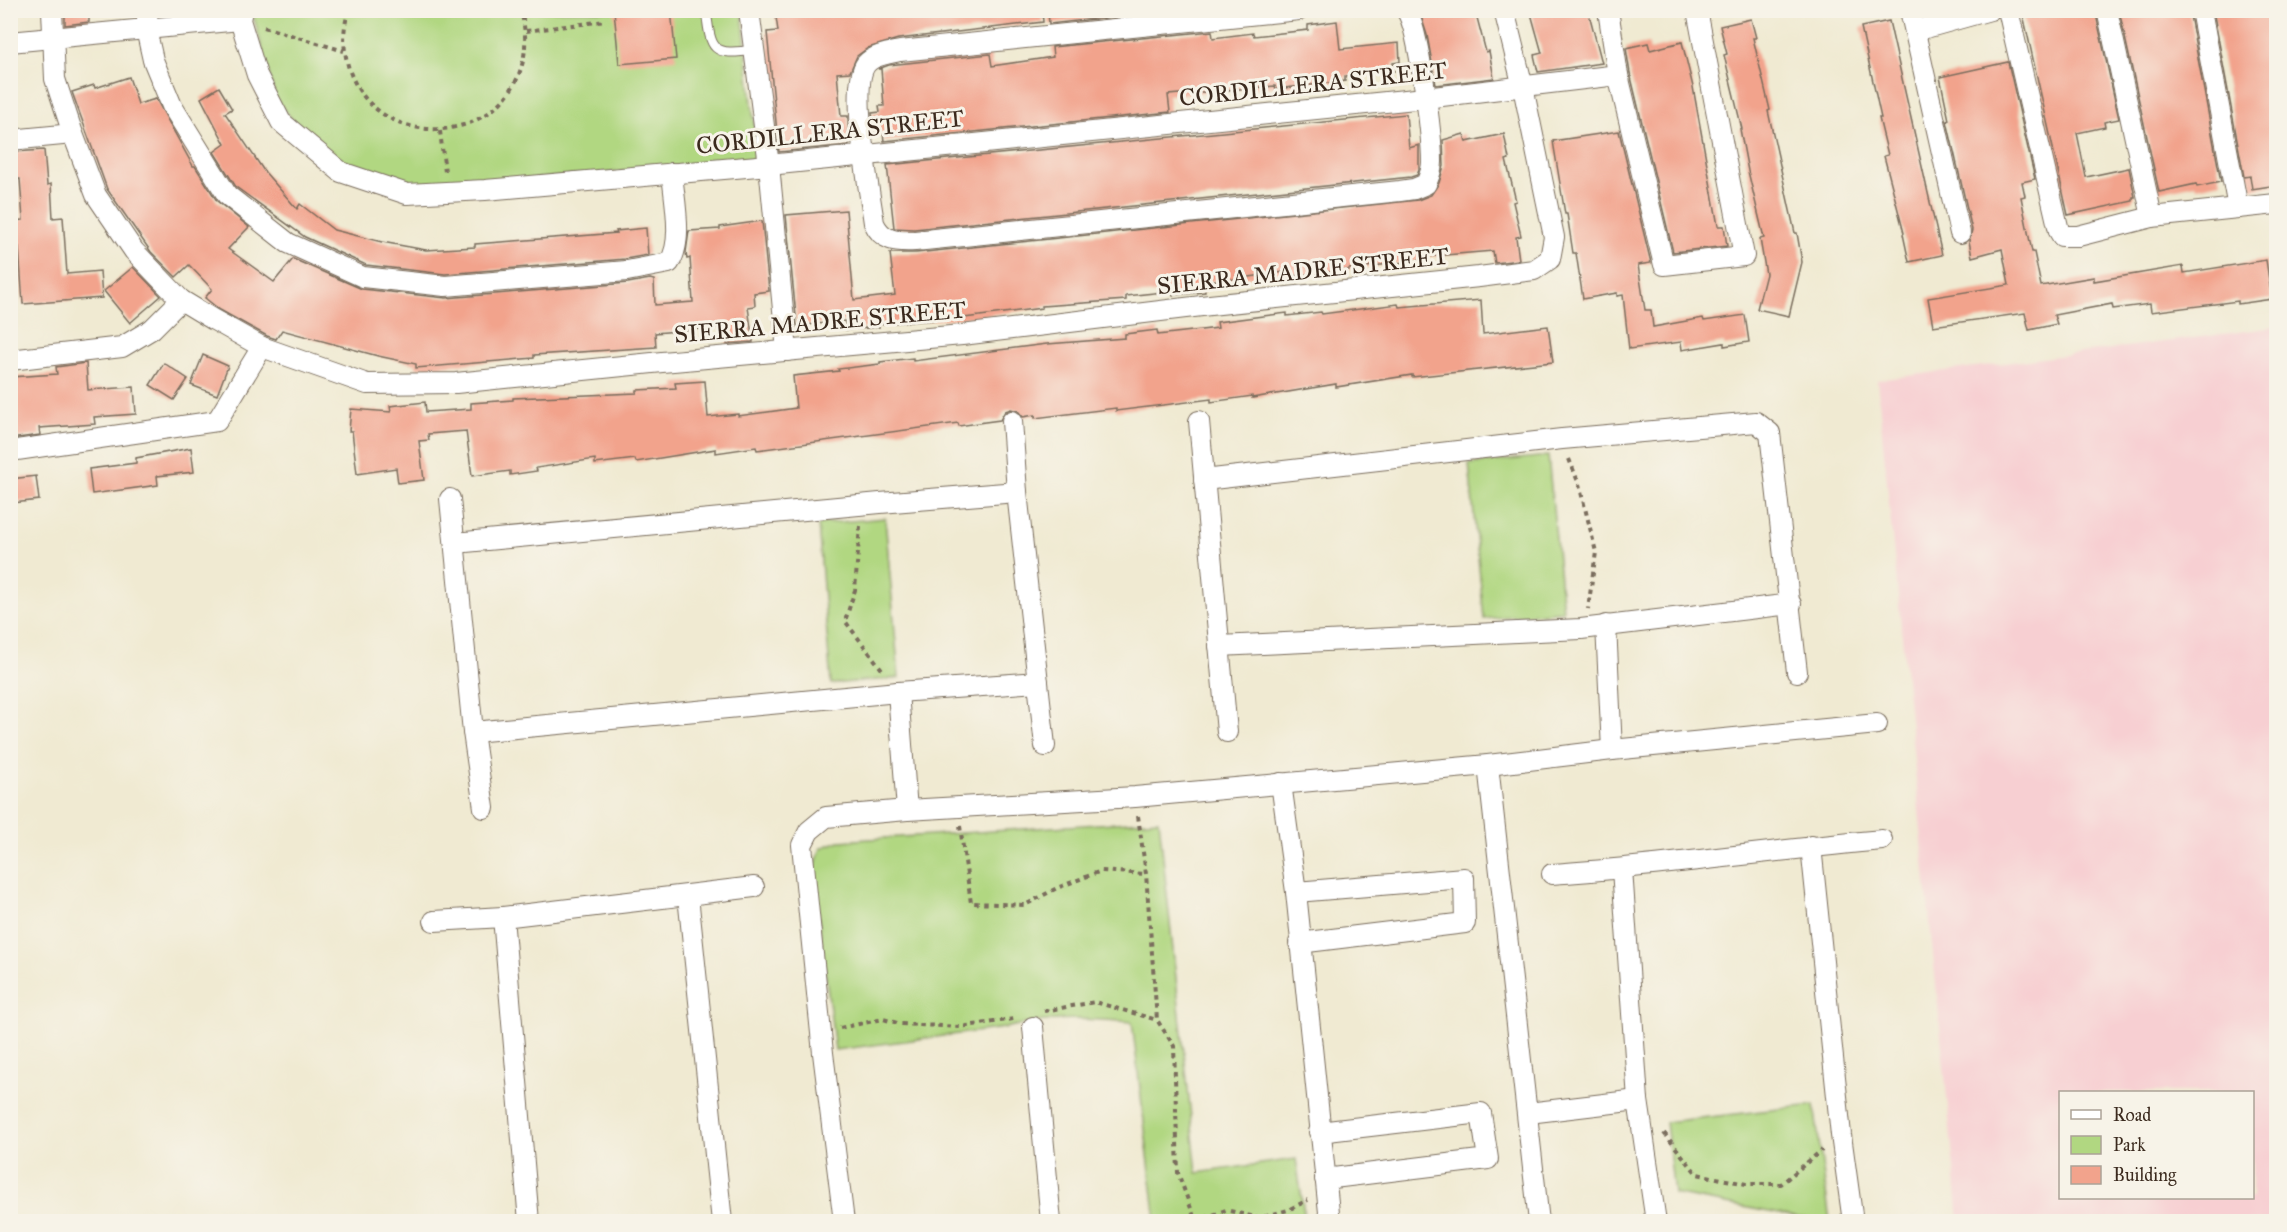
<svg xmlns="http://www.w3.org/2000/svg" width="2287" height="1232" font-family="'IM FELL Great Primer',serif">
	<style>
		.built { fill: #f7cfd2; fill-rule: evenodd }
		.green { fill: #b1d781; stroke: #768050; stroke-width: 1.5 }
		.building { fill: #f2a38c }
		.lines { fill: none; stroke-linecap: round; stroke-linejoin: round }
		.lane-casing { stroke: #7a6d5d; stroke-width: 11 }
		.street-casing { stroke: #7a6d5d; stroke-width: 22 }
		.path { stroke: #7a6d5d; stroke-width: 4; stroke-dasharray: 4.5 4.5; stroke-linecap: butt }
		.lane { stroke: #fff; stroke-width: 9 }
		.street { stroke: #fff; stroke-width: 20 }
		.labels { text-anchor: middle; stroke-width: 6; stroke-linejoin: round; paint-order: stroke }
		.street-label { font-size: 24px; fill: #3b2a1e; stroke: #f7f3e8 }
	</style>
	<rect width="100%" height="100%" fill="#f7f3e8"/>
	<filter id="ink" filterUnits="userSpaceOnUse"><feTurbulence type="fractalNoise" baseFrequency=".0167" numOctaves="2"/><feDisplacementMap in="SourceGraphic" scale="12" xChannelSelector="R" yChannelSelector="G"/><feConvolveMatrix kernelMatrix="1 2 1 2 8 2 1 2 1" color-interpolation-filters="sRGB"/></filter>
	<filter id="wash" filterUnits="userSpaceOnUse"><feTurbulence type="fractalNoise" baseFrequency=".008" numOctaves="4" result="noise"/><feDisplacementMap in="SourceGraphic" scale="24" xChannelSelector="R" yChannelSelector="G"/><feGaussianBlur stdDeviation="1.35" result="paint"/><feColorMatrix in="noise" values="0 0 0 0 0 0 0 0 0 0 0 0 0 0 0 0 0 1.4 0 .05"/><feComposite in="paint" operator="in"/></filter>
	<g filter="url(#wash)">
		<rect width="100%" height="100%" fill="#f0ead2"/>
		<path class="built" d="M2276 327V1221H1959L1877 380ZM2060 1092H2252V1198H2060Z"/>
		<g class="green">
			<polygon points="252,11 742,11 758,160 411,190 344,168 312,143 276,100"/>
			<polygon points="1548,456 1563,611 1484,619 1469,464"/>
			<polygon points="885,518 899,678 831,684 818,524"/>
			<path d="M1159 820 1197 1173 1296 1159 1305 1220 1156 1221 1132 1022C1088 1018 1048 1017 1005 1028L835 1050 813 872 821 848 839 841Z"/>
			<polygon points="1814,1105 1830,1221 1817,1221 1674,1194 1666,1122"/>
		</g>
		<g id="blocks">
			<g class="building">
				<polygon points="65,10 89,10 89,22 65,25"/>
				<polygon points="614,10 671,10 676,59 619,64"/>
				<polygon points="775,10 798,10 799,13 826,10 1042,10 1043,22 898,39 868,48 857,56 850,72 837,73 841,116 848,116 849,145 779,152 767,32 778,31"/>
				<polygon points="1048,10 1177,10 1049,24"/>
				<polygon points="1419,10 1475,10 1486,52 1489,51 1494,78 1436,85 1427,35"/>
				<polygon points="1530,10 1588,10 1602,63 1538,72 1534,55 1542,53"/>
				<polygon points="2022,10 2095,10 2119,119 2104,122 2105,127 2077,133 2086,177 2129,168 2135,197 2133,197 2133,201 2068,215"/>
				<polygon points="2119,10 2189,10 2221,182 2197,187 2196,184 2159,192"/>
				<polygon points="2213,10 2272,10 2277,30 2277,185 2252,189 2250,176 2244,177"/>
				<polygon points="1751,19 1756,38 1753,38 1770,110 1768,111 1795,233 1797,233 1802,262 1789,316 1757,309 1766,274 1760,239 1764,238 1748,171 1740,129 1742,129 1724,55 1727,54 1720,26"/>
				<polygon points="1337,21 1340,49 1399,43 1400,62 1393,63 1394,71 1345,76 1345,81 1276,89 1275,86 1168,95 1170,112 884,141 883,133 874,134 872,113 880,112 879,106 884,106 881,69 878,69 889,65 990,54 992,66 1053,57 1052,47 1212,31 1213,38 1253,33 1254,36 1308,30 1308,25"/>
				<polygon points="1889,21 1942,255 1909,262 1903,234 1904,233 1884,156 1888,155 1879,118 1881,118 1861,27"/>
				<polygon points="1682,42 1693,87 1718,226 1724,226 1727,246 1673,252 1630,73 1626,48 1648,43 1650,50"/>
				<polygon points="2008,62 2035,179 2022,182 2025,196 2021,197 2032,252 2034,252 2041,286 2094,277 2094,281 2183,266 2184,273 2266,260 2272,299 2238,304 2238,301 2151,312 2150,304 2113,309 2112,304 2054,315 2057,324 2029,330 2025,313 1933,326 1928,298 2009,285 2002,249 1972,257 1969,241 1972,230 1947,121 1949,120 1940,77"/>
				<polygon points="129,77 138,104 156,99 193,166 195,166 217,201 249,227 228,249 274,282 293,259 362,289 446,298 628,283 650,279 654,280 655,305 693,302 690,258 687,259 686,252 689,231 720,229 720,227 762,221 769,291 754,293 755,306 748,307 753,342 727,344 724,327 655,333 656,347 534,355 534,358 416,368 416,364 378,356 282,330 276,339 267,336 220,310 205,298 212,289 189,265 176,277 151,252 107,189 72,92 94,85 95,88"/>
				<polygon points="219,87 232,109 225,113 264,171 297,209 300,204 334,230 382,242 426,250 475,247 475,244 617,233 616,231 646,228 648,255 625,259 445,274 366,265 305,237 236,187 214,152 225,144 201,98"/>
				<polygon points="1406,114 1409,148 1419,145 1419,170 1417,175 1411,177 914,229 894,228 887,165"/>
				<polygon points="1619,131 1651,263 1638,265 1645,310 1651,310 1653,327 1703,318 1704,321 1745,315 1749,342 1724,346 1724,343 1682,350 1681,342 1629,349 1623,295 1617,296 1617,293 1583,299 1576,253 1573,253 1567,214 1565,214 1553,141"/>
				<polygon points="1464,134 1466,142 1504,134 1509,159 1506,160 1516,201 1513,202 1521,236 1516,237 1519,260 1495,263 1493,251 1421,257 1421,260 1349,269 1349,270 1292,276 1291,271 1235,279 1204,281 1205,292 1173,295 1173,291 1126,296 1126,300 1042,306 1042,308 964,318 878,324 879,327 846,330 845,321 797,326 786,215 846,210 854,300 895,295 890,253 916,253 1418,200 1431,195 1439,183 1444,166 1443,140"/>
				<polygon points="44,150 47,185 51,184 53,218 63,217 67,274 100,271 102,298 23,304 19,247 10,248 10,221 23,220 20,179 16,179 14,152"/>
				<polygon points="133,267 161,296 130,323 104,291"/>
				<polygon points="1481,300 1483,334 1548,326 1553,362 1412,377 1412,375 1336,387 1336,384 1252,398 1252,396 1211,402 1211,399 1116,411 1116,408 1035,418 1035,415 1023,417 1018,411 1011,409 1005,411 1000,420 985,422 959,426 958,423 757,450 756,447 716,453 716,449 636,462 635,459 595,464 595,459 536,468 537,471 510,475 510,471 472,476 466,431 428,434 429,440 419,441 424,480 398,483 396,468 357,474 352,431 349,431 351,409 391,412 390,406 425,402 426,412 471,409 471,403 513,400 513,398 637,393 637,390 676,388 675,383 705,381 708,417 738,414 738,416 796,408 793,376 839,371 838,369 880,364 880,362 913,358 913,361 1047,344 1125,338 1125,334 1157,330 1158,335 1218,328 1217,322 1263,316 1287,313 1287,316 1321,312 1322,314 1398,304 1399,307"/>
				<polygon points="203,355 228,366 217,395 191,385"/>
				<polygon points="86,363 88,390 134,387 136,414 94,417 95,424 39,428 40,435 10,439 10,416 12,416 10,377 57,374 56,367"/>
				<polygon points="164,363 188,379 174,400 150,385"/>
				<polygon points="191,448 194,472 157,476 158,485 92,494 89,469 136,463 136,458"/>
				<polygon points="36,476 39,500 13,503 10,479"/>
			</g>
		</g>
	</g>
	<g filter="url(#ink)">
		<use href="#blocks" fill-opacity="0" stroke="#7a6d5d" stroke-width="1.5"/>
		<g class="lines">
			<g class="lane-casing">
				<path id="lane" d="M706 10C711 50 711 56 754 50"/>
			</g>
			<g class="street-casing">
				<g id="street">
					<polyline points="52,10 55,79 73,134 96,195 134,251 181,300 214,320 262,347 367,384 456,383 662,362 962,335 1210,305 1479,277 1534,270 1550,259 1554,237 1523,87 1504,10"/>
					<path d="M148 10 146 29 153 60 172 106 227 195 288 243 363 277 445 286 627 271 669 263C684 242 674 199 672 173"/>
					<polyline points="242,10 240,20 257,75 281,122 341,172 407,194 485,190 769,165 1425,98 1618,75"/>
					<polyline points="749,10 769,165 787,351"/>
					<path d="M1299 10 900 51C889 53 873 55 866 64 849 86 870 193 874 223 882 241 896 242 915 241L1400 191 1414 189 1426 184C1429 177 1432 171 1432 162 1432 137 1419 27 1406 10"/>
					<polyline points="1608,10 1618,75 1664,265 1744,256 1697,10"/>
					<polyline points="1910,10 1960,233"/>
					<polyline points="2008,10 2059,231 2062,236 2078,236 2152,217 2276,204"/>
					<polyline points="2107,10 2152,217"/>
					<polyline points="2201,10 2238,208"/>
					<polyline points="1915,31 1990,10"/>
					<polyline points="10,42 240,20"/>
					<polyline points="10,140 73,134"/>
					<polyline points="10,360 122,347 152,329 181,300"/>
					<polyline points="1012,421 1017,492 1045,746"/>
					<polyline points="1199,421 1227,732"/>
					<polyline points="10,451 217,421 262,347"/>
					<polyline points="1204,480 1562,439 1756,422 1770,433 1797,672"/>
					<polyline points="450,499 473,732 484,808"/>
					<polyline points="455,543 880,503 1017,492"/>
					<polyline points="1606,625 1612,750"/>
					<polyline points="1219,646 1581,629 1791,604"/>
					<polyline points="898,692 907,810"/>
					<polyline points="473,732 898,692 1038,682"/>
					<polyline points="1488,765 1539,1222"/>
					<polyline points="1281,783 1296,892 1330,1222"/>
					<polyline points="1811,846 1841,1135 1853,1222"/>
					<polyline points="1622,869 1638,1100 1656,1222"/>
					<path d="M1552 874C1662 867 1771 850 1882 840"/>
					<polyline points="1296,892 1464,878 1465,923 1299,943"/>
					<polyline points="688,896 722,1222"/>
					<polyline points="503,917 529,1222"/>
					<polyline points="434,921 503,917 754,887"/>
					<polyline points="1033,1027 1051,1222"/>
					<polyline points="1528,1113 1638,1100"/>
					<polyline points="1319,1132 1481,1113 1488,1159 1325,1179"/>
					<polyline points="844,1222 823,1053 802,845 809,831 826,817 907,810 1135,797 1488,765 1612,750 1877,724"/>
				</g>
			</g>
			<g class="path">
				<path d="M349 10C342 30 343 49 349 69 377 153 503 148 523 61 527 44 525 27 521 10"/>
				<polyline points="264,27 344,51"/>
				<polyline points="526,31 605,21"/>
				<polyline points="440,131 445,172"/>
				<polyline points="1569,459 1579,484 1596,552 1588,609"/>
				<polyline points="860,526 855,590 845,621 884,672"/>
				<polyline points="1138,816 1146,874 1157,1020 1174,1046 1178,1173 1196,1222"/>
				<polyline points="960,826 971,903 1025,905 1057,888 1101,871 1146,874"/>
				<polyline points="1044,1011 1095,1002 1157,1020"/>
				<polyline points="840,1028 883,1019 901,1024 960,1027 1014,1019"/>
				<polyline points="1664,1133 1697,1174 1746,1184 1781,1184 1822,1150"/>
				<polyline points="1196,1221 1226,1210 1259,1218 1288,1210 1308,1200"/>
			</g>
			<use href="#lane" class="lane"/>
			<use href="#street" class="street"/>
		</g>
	</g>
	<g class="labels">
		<g class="street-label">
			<text transform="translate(1313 84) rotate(-6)" y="8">CORDILLERA STREET</text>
			<text transform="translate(830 132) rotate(-6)" y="8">CORDILLERA STREET</text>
			<text transform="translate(1303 271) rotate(-6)" y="8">SIERRA MADRE STREET</text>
			<text transform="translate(820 322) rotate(-5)" y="8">SIERRA MADRE STREET</text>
		</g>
	</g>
	<rect width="2287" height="1232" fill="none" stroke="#f7f3e8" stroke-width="36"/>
	<rect x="2059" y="1091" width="195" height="108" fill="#f7f3e8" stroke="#aca397" stroke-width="1.5"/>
	<rect x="2071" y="1110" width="30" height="9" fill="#ffffff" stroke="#aca397" stroke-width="1.5"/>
	<text x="2113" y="1121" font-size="18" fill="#3b2a1e">Road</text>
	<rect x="2071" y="1136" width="30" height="18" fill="#b1d781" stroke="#aca397" stroke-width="1.5"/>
	<text x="2113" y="1151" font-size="18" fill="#3b2a1e">Park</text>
	<rect x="2071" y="1166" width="30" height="18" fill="#f2a38c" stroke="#aca397" stroke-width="1.5"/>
	<text x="2113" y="1181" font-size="18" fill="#3b2a1e">Building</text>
</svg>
